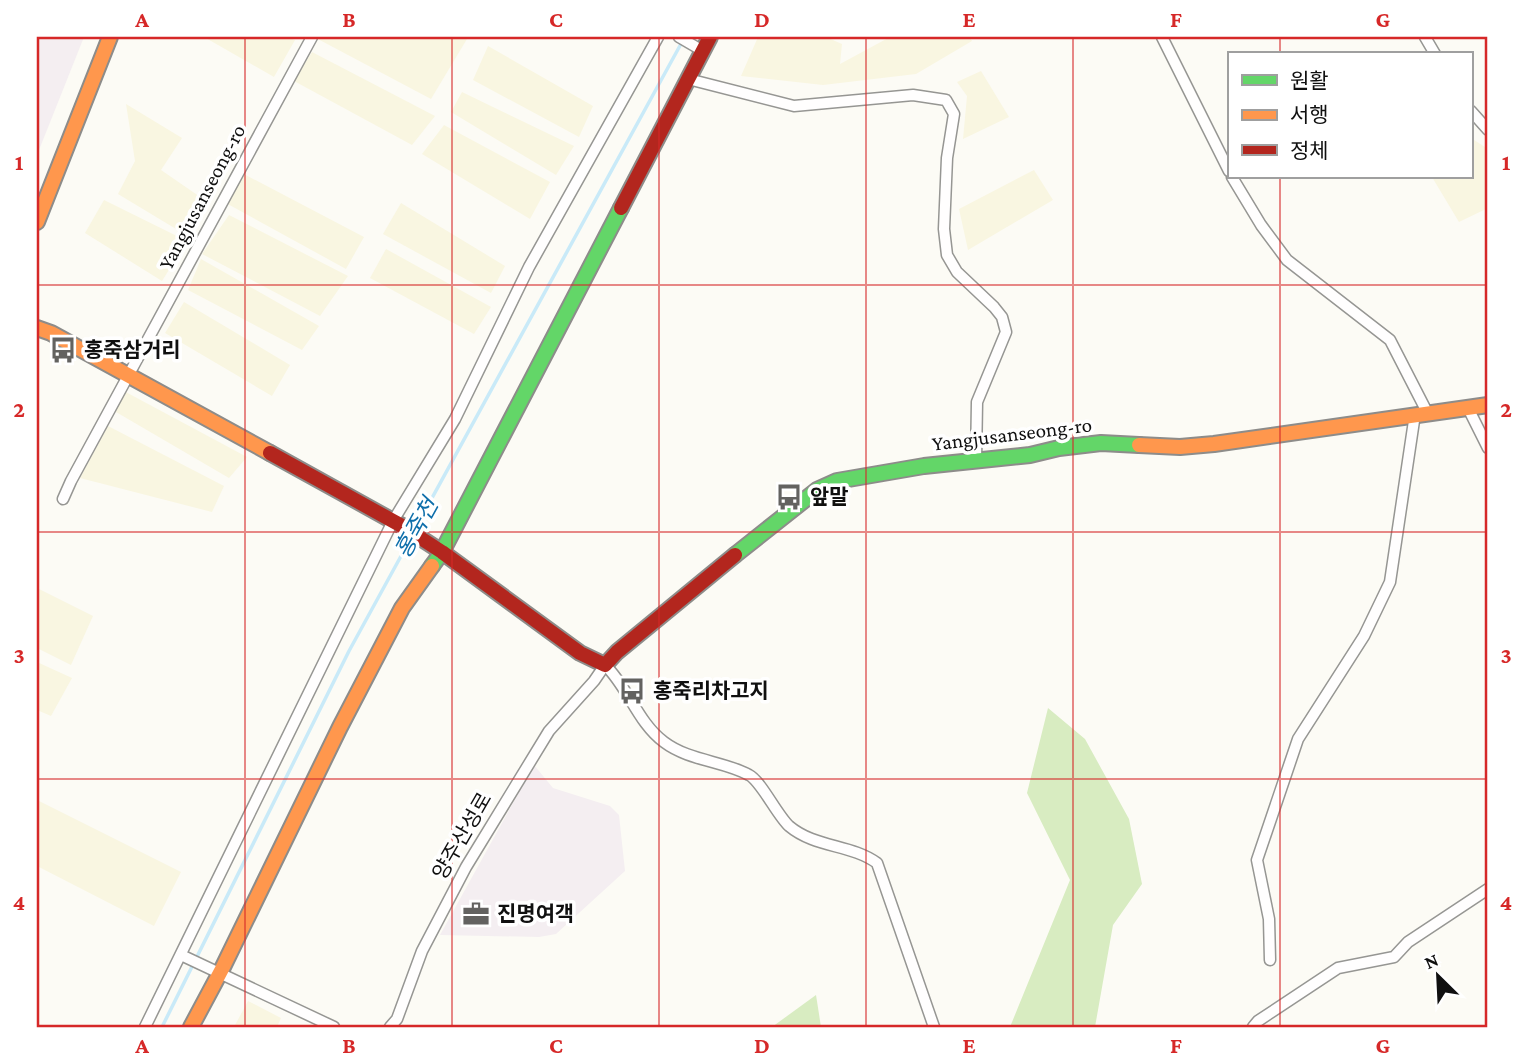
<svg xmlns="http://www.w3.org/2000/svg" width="1525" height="1064" font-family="'Crimson Pro','Noto Sans KR',serif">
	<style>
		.industrial { fill: #f4eef1 }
		.farmland { fill: #f9f6e1 }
		.forest { fill: #d8ecc1 }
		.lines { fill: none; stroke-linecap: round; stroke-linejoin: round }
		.stream { stroke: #c9eaf8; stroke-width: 3.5 }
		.street-casing { stroke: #969693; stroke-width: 13 }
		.fast-casing { stroke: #8d8c8a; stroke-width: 18 }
		.slow-casing { stroke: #8d8c8a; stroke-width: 18 }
		.jam-casing { stroke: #8d8c8a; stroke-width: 18 }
		.street { stroke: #fffefe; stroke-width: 10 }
		.fast { stroke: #63d668; stroke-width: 14 }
		.slow { stroke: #ff974d; stroke-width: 14 }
		.jam { stroke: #b3261e; stroke-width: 14 }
		.grid { fill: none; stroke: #d62828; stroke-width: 2; stroke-opacity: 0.55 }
		.labels { text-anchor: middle; stroke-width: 7; stroke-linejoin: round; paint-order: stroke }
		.street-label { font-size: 21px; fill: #101010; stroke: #fff }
		.poi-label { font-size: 21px; font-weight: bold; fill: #101010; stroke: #fff; text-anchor: start }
		.water-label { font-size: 23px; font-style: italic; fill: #0f6fab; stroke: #fff }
		.neatline { fill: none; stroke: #d62828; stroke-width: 2.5 }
		.grid-label { font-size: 23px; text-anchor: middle; font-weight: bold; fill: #d62828 }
	</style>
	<rect width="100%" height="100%" fill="#fcfbf5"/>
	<g class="industrial">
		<polygon points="37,37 84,37 37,155"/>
		<polygon points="534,765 553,788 610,806 619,815 625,871 556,934 539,937 440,935"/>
	</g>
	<g class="farmland">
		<polygon points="204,37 287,37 295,40 274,77"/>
		<polygon points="314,37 462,37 467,39 431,99"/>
		<polygon points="758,37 826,37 842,44 840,64 890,37 970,37 972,41 916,74 823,85 741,76"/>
		<polygon points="488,46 593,106 579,137 473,80"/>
		<polygon points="312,52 435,116 412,145 294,81"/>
		<polygon points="981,71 1009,117 963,139 967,96 957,82"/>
		<polygon points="462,92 574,146 556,175 451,112"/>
		<polygon points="126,104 182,138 161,170 206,201 186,235 118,194 135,161"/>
		<polygon points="444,125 550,182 530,219 422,154"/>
		<polygon points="1471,138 1488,149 1488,208 1459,222 1432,177 1471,177"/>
		<polygon points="1034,170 1053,200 968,250 959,209"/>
		<polygon points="240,172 364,237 346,269 224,202"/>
		<polygon points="104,200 187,241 162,281 85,233"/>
		<polygon points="401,203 505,266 491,293 383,234"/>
		<polygon points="229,215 348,276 320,316 202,254"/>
		<polygon points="386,249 491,307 474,334 370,278"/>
		<polygon points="201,259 319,326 302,350 188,290"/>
		<polygon points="184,302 290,365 272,396 165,333"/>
		<polygon points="122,390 247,457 229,478 116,412"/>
		<polygon points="108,426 224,486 212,512 80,478"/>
		<polygon points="37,588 93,616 71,665 37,648"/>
		<polygon points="37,662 72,678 51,716 37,710"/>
		<polygon points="39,801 181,872 154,926 37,866 37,806"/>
		<polygon points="248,1001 281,1018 277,1027 234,1027"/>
	</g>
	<g class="forest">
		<polygon points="1048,708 1085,739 1129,819 1142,884 1113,925 1095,1027 1010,1027 1070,880 1027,793"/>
		<polygon points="816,995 821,1027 772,1027"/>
	</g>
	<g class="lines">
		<g class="stream">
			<polyline points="415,529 682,42"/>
			<polyline points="162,1027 349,651 412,536"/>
		</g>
		<g class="street-casing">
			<g id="street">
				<polyline points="679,37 703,51"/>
				<polyline points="1162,37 1229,171"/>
				<polyline points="1425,37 1435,54"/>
				<polyline points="688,79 794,106 913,95 946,100 954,114 947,158 944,229 947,255 957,272 994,307 1002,317 1006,332 977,402 976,461"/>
				<polyline points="1471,111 1488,130"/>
				<polyline points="1232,177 1261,225 1287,260 1390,340 1427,412"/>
				<polyline points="1468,408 1488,448"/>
				<polyline points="63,499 71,481 312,37"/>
				<polyline points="181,955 334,1027"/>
				<polyline points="1270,960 1269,919 1257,860 1298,739 1364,636 1390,582 1415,414"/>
				<polyline points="145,1027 393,521 455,419 529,267 658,37"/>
				<path d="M390 1027 397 1019 422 951 466 867 549 731 594 681 605 665C628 687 638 723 664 742 689 761 724 761 749 775 761 781 777 815 789 826 815 848 851 844 877 863L934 1027"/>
				<polyline points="1253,1027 1258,1021 1338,968 1394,957 1408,942 1488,889"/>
			</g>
		</g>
		<g class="fast-casing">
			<g id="fast">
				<polyline points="735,555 817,490 837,481 924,466 1030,455 1059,448 1101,443 1139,445"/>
				<polyline points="432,566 442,552 621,208"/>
			</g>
		</g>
		<g class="slow-casing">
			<g id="slow">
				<polyline points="37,222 110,37"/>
				<polyline points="37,328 51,333 270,453"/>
				<polyline points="1139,445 1180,447 1214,444 1488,405"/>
				<polyline points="191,1027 222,969 340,727 402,608 432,566"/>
			</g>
		</g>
		<g class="jam-casing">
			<g id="jam">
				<polyline points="621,208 710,37"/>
				<polyline points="270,453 402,526 442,552 580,653 605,665 617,652 735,555"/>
			</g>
		</g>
		<use href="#street" class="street"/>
		<use href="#fast" class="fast"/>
		<use href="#slow" class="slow"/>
		<use href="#jam" class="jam"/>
	</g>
	<path class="grid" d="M245 37V1027M452 37V1027M659 37V1027M866 37V1027M1073 37V1027M1280 37V54M1280 177V1027M37 285H1488M37 532H1488M37 779H1488"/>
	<defs>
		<g id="bus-bare" transform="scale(2.1)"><path d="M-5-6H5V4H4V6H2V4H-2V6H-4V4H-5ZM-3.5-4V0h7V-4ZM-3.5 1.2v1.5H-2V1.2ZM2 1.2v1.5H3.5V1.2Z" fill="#636260" stroke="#fff" stroke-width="2.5" paint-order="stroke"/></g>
		<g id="office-bare" transform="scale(2.1)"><path d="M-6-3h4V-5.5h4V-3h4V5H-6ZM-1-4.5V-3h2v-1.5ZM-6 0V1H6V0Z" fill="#636260" stroke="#fff" stroke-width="2.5" paint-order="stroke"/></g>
	</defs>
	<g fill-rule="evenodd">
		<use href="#bus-bare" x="63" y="350"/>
		<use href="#bus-bare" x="789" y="497"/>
		<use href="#bus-bare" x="632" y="691"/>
		<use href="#office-bare" x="476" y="914"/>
	</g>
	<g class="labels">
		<g class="street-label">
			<text transform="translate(202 197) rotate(-62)" y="7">Yangjusanseong-ro</text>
			<text transform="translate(1012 434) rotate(-7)" y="7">Yangjusanseong-ro</text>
			<text transform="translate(462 836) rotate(-60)" y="7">양주산성로</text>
		</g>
		<g class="poi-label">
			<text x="84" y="357">홍죽삼거리</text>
			<text x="810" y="504">앞말</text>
			<text x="653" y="698">홍죽리차고지</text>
			<text x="497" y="921">진명여객</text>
		</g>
		<g class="water-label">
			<text transform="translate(416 528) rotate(-61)" y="8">홍죽천</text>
		</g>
	</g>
	<rect width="1525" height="1064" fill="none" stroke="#ffffff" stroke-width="77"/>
	<rect x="1228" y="52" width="245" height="126" fill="#ffffff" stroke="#9f9f9f" stroke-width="2"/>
	<rect x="1242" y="75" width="35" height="10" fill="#63d668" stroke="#9f9f9f" stroke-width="2"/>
	<text x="1290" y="88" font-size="21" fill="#101010">원활</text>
	<rect x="1242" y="110" width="35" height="10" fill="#ff974d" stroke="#9f9f9f" stroke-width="2"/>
	<text x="1290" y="122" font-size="21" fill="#101010">서행</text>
	<rect x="1242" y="145" width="35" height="10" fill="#b3261e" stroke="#9f9f9f" stroke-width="2"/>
	<text x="1290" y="158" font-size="21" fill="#101010">정체</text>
	<g transform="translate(1438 976) rotate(336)" stroke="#ffffff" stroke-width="5" paint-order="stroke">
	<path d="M0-5L12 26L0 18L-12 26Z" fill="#101010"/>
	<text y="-10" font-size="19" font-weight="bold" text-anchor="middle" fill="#101010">N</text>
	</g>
	<rect x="38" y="38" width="1448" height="988" class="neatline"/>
	<g class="grid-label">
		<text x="142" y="27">A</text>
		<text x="349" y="27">B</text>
		<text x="556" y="27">C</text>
		<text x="762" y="27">D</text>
		<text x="969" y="27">E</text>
		<text x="1176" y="27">F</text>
		<text x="1383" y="27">G</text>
		<text x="19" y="170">1</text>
		<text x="1506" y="170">1</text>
		<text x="19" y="417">2</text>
		<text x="1506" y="417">2</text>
		<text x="19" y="663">3</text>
		<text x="1506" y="663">3</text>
		<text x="19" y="910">4</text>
		<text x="1506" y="910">4</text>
		<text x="142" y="1053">A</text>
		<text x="349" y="1053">B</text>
		<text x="556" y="1053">C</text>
		<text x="762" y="1053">D</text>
		<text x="969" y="1053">E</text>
		<text x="1176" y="1053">F</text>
		<text x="1383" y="1053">G</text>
	</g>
</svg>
